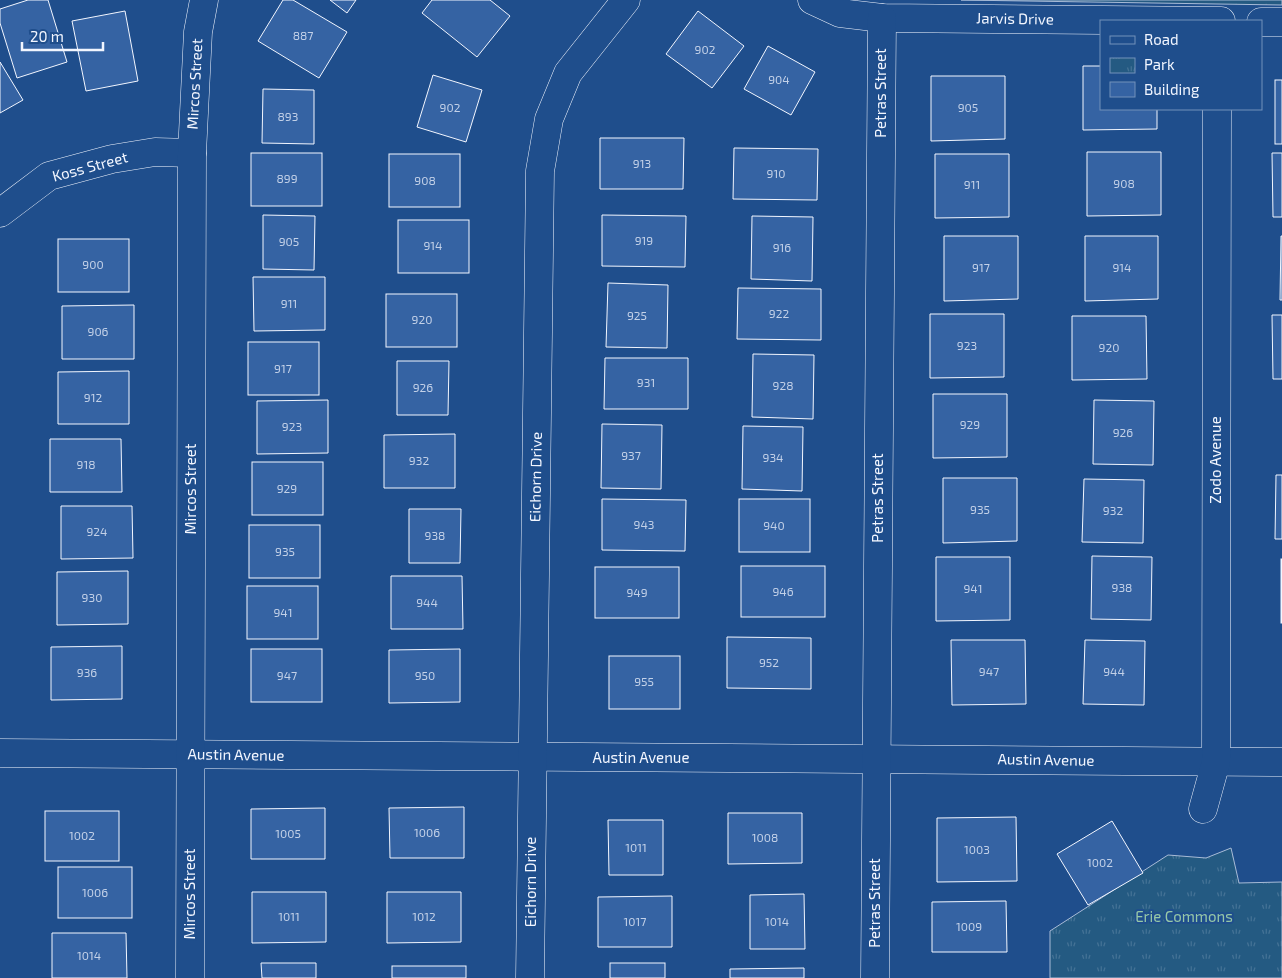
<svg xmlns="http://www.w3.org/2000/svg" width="1282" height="978" font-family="'Exo 2',sans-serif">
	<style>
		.park { fill: url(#park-tufts); stroke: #a8bbd7 }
		.building { fill: #3563a3; stroke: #f2f6ff }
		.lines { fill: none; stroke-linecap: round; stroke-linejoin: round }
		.minor-casing { stroke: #f2f6ff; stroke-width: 29 }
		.minor { stroke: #1f4e8c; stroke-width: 28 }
		.labels { text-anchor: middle; stroke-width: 4; stroke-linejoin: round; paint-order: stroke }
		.number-label { font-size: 12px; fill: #c3d1e8 }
		.street-label { font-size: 15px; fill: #f2f6ff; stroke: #1f4e8c }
		.park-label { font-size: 15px; fill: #97c8a6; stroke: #1f4e8c }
	</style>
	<defs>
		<pattern id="park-tufts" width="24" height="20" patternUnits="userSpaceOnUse" patternTransform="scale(1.25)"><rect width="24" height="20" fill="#245a82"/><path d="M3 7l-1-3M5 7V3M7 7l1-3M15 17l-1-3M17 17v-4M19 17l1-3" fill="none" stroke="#447295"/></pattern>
	</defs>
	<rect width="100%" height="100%" fill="#1f4e8c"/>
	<g class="park">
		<polygon points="961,0 1282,0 1282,5"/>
		<polygon points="1231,848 1239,883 1282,882 1282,978 1050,978 1050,931 1168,855 1206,858"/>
	</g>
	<g class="building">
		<polygon points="28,0 48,0 67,62 17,78 0,23 0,9"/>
		<polygon points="283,0 293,0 347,32 319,78 258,41"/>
		<polygon points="330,0 356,0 347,13"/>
		<polygon points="432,0 490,0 510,16 477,57 422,13"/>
		<polygon points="125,11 138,81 86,91 72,21"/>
		<polygon points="698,11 744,46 712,88 666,54"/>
		<polygon points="768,46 815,72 791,115 744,89"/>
		<polygon points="0,62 23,100 0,113"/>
		<polygon points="1083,66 1101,66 1101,109 1157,109 1157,129 1083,130"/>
		<polygon points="433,75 482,90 466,142 417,127"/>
		<polygon points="931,76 1005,76 1005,139 931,141"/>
		<rect x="1275" y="80" width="7" height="64"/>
		<polygon points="263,89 314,90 314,144 262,143"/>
		<polygon points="600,138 684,138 683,189 600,189"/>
		<polygon points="734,148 818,149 817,200 733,199"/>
		<polygon points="1087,152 1161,152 1161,215 1087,216"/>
		<rect x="251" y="153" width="71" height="53"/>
		<polygon points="1272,153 1282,153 1282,217 1273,217"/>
		<rect x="389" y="154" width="71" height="53"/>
		<polygon points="935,154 1009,154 1009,217 935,218"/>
		<polygon points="263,215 315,216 314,270 263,269"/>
		<polygon points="602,215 686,216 685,267 602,266"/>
		<polygon points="752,216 813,217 812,281 751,279"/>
		<rect x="398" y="220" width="71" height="53"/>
		<polygon points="944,236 1018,236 1018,299 944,301"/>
		<polygon points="1085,236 1158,236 1158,299 1085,301"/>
		<polygon points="1281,236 1282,236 1282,300 1280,300"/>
		<rect x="58" y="239" width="71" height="53"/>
		<polygon points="253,277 325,277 325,330 254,331"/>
		<polygon points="608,283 668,285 667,348 606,347"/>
		<polygon points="738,288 821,289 821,340 737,339"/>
		<rect x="386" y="294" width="71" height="53"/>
		<polygon points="134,305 134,359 62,359 62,306"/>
		<polygon points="930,314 1004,314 1004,377 930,378"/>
		<polygon points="1272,315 1282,315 1282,379 1273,379"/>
		<polygon points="1072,316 1146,316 1147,379 1072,380"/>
		<rect x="248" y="342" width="71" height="53"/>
		<polygon points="753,354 814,355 813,419 752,417"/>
		<polygon points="605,358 688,358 688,409 604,409"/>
		<polygon points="397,361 449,361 448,415 397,415"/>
		<polygon points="129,371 129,424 58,424 58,372"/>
		<polygon points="933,394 1007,394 1007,457 933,458"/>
		<polygon points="328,400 328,453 257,454 257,401"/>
		<polygon points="1094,400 1154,401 1153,465 1093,464"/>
		<polygon points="602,424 662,425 661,489 601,488"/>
		<polygon points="743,426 803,427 802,491 742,489"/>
		<polygon points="455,434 455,488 384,488 384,435"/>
		<polygon points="50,439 121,439 122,492 50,492"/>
		<rect x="252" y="462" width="71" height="53"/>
		<polygon points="1276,475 1282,475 1282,539 1275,539"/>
		<polygon points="943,478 1017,478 1017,541 943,543"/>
		<polygon points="1084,479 1144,480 1143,543 1082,542"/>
		<polygon points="602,499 686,500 685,551 602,550"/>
		<rect x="739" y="499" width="71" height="53"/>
		<polygon points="61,506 132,506 133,558 61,559"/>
		<polygon points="409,509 461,509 460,563 409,563"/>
		<rect x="249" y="525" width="71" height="53"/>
		<polygon points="1092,556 1152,557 1151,620 1091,619"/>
		<polygon points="936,557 1010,557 1010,620 936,621"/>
		<rect x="1281" y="559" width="1" height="64"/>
		<rect x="741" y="566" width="84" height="51"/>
		<rect x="595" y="567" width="84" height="51"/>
		<polygon points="128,571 128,624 57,625 57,572"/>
		<polygon points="391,576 462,576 463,629 391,629"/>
		<rect x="247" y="586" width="71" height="53"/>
		<polygon points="727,637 811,638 811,689 727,688"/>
		<polygon points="951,640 1025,640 1026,704 952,705"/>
		<polygon points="1085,640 1145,641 1144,705 1083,704"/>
		<polygon points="122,646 122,699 51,700 51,647"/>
		<rect x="251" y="649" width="71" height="53"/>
		<polygon points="460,649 460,702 389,703 389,650"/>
		<rect x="609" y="656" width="71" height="53"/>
		<polygon points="464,807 464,858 390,858 389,808"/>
		<polygon points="325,808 325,859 251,859 251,809"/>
		<rect x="45" y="811" width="74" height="50"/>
		<polygon points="728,813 802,813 802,863 728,864"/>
		<polygon points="1016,817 1017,881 937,882 937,818"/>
		<polygon points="608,820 663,820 663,875 609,875"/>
		<polygon points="1112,821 1143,873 1088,905 1057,854"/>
		<rect x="58" y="867" width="74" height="51"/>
		<polygon points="252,892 326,892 326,942 252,943"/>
		<polygon points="387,892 461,892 461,942 387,943"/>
		<polygon points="804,894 805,949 750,949 750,895"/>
		<polygon points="672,896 672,947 598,947 598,897"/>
		<polygon points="1006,901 1007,952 932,952 932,902"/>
		<polygon points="52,933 126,933 127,978 52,978"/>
		<polygon points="261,963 316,963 316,978 262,978"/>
		<rect x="610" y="963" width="55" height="15"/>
		<rect x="392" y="966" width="74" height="12"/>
		<polygon points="804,968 804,978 730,978 730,969"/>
	</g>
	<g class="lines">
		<g class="minor-casing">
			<g id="minor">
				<polyline points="812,0 840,13 882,18 1221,21"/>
				<polyline points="1261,22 1282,22"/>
				<polyline points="0,213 49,176 112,159 155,152 192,153"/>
				<polyline points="0,753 1282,762"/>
				<polyline points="1203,809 1216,762 1217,109"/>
				<polyline points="190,978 192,153 198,32 204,0"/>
				<polyline points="530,978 540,171 549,119 568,73 626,0"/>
				<polyline points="875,978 882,18"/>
			</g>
		</g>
		<use href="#minor" class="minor"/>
	</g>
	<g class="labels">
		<g class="number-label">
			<text x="303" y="40">887</text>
			<text x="705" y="54">902</text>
			<text x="779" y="84">904</text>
			<text x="450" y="112">902</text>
			<text x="968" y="112">905</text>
			<text x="288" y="121">893</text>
			<text x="642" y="168">913</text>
			<text x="776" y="178">910</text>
			<text x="287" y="183">899</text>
			<text x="425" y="185">908</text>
			<text x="1124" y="188">908</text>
			<text x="972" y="189">911</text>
			<text x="644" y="245">919</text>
			<text x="289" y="246">905</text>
			<text x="433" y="250">914</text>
			<text x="782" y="252">916</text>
			<text x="93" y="269">900</text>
			<text x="981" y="272">917</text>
			<text x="1122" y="272">914</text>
			<text x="289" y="308">911</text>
			<text x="779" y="318">922</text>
			<text x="637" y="320">925</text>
			<text x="422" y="324">920</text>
			<text x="98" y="336">906</text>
			<text x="967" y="350">923</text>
			<text x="1109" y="352">920</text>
			<text x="283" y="373">917</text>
			<text x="646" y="387">931</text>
			<text x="783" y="390">928</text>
			<text x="423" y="392">926</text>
			<text x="93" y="402">912</text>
			<text x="970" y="429">929</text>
			<text x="292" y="431">923</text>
			<text x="1123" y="437">926</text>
			<text x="631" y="460">937</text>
			<text x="773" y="462">934</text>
			<text x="419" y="465">932</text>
			<text x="86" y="469">918</text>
			<text x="287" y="493">929</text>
			<text x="980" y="514">935</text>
			<text x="1113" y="515">932</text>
			<text x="644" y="529">943</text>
			<text x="774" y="530">940</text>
			<text x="97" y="536">924</text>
			<text x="435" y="540">938</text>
			<text x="285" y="556">935</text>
			<text x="1122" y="592">938</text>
			<text x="973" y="593">941</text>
			<text x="783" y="596">946</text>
			<text x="637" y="597">949</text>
			<text x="92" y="602">930</text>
			<text x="427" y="607">944</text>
			<text x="283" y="617">941</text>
			<text x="769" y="667">952</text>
			<text x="989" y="676">947</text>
			<text x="1114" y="676">944</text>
			<text x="87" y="677">936</text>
			<text x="287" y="680">947</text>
			<text x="425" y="680">950</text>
			<text x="644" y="686">955</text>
			<text x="427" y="837">1006</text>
			<text x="288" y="838">1005</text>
			<text x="82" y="840">1002</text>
			<text x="765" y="842">1008</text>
			<text x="636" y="852">1011</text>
			<text x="977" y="854">1003</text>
			<text x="1100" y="867">1002</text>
			<text x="95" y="897">1006</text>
			<text x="289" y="921">1011</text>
			<text x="424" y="921">1012</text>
			<text x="635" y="926">1017</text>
			<text x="777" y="926">1014</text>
			<text x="969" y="931">1009</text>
			<text x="89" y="960">1014</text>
		</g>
		<g class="street-label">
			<text transform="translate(1015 19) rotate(1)" y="5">Jarvis Drive</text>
			<text transform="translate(195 84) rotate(-87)" y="5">Mircos Street</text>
			<text transform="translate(881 93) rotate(-90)" y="5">Petras Street</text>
			<text transform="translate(90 167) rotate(-15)" y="5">Koss Street</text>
			<text transform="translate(1216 460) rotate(-90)" y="5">Zodo Avenue</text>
			<text transform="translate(536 477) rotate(-89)" y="5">Eichorn Drive</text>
			<text transform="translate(191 489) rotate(-90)" y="5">Mircos Street</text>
			<text transform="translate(878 498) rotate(-90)" y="5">Petras Street</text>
			<text transform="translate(236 755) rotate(1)" y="5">Austin Avenue</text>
			<text x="641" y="763">Austin Avenue</text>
			<text transform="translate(1046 760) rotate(1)" y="5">Austin Avenue</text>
			<text transform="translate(531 882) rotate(-90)" y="5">Eichorn Drive</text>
			<text transform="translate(190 894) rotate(-90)" y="5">Mircos Street</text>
			<text transform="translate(875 903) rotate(-90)" y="5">Petras Street</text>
		</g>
		<g class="park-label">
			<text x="1184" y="922">Erie Commons</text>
		</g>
	</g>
	<rect x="1100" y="20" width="162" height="90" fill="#1f4e8c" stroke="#7391ba"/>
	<rect x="1110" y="36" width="25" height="8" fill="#1f4e8c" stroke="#7391ba"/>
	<text x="1144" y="45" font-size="15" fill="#f2f6ff">Road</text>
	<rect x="1110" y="58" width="25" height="15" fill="url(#park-tufts)" stroke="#7391ba"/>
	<text x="1144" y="70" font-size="15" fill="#f2f6ff">Park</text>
	<rect x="1110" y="82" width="25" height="15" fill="#3563a3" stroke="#7391ba"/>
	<text x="1144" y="95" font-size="15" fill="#f2f6ff">Building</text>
	<path d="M22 42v8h81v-8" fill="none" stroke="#f2f6ff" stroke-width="2.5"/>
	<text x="30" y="42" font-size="15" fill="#f2f6ff" stroke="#1f4e8c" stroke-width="4" paint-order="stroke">20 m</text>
</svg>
